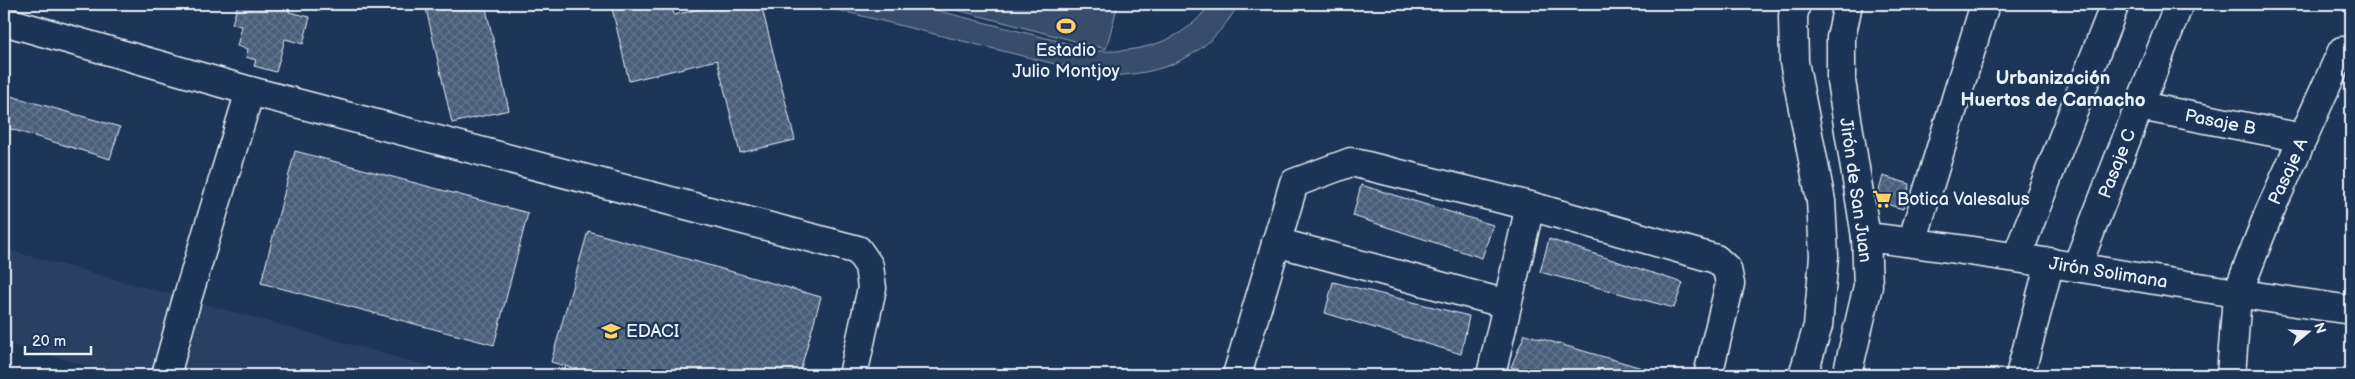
<svg xmlns="http://www.w3.org/2000/svg" width="2355" height="379" font-family="'Balsamiq Sans',sans-serif">
	<style>
		.built { fill: #2a4162 }
		.green { fill: #374d6c; stroke: #909fb2 }
		.building { fill: url(#building-cross-hatch); stroke: #e8f1f8 }
		.lines { fill: none; stroke-linecap: round; stroke-linejoin: round }
		.minor-casing { stroke: #e8f1f8; stroke-width: 31 }
		.minor { stroke: #1d3557; stroke-width: 28 }
		.labels { text-anchor: middle; stroke-width: 5; stroke-linejoin: round; paint-order: stroke }
		.poi-label { font-size: 18px; fill: #e8f1f8; stroke: #1d3557; text-anchor: start }
		.street-label { font-size: 18px; fill: #e8f1f8; stroke: #1d3557 }
		.neighbourhood-label { font-size: 19px; font-weight: bold; fill: #e8f1f8; stroke: #1d3557 }
	</style>
	<defs>
		<pattern id="building-cross-hatch" width="8" height="8" patternUnits="userSpaceOnUse" patternTransform="scale(1.25)"><rect width="8" height="8" fill="#495e7a"/><path d="M0 0l8 8M0 8l8-8" fill="none" stroke="#63768e"/></pattern>
	</defs>
	<rect width="100%" height="100%" fill="#1d3557"/>
	<filter id="ink" filterUnits="userSpaceOnUse"><feTurbulence type="fractalNoise" baseFrequency=".02" numOctaves="2"/><feDisplacementMap in="SourceGraphic" scale="10" xChannelSelector="R" yChannelSelector="G"/><feConvolveMatrix kernelMatrix="1 2 1 2 8 2 1 2 1" color-interpolation-filters="sRGB"/></filter>
	<g filter="url(#ink)">
		<polygon class="built" points="4,249 187,299 460,375 121,375 4,343"/>
		<g class="green">
			<path d="M814 4H911L1098 51C1141 53 1185 41 1210 4H1239C1207 58 1164 75 1103 76Z"/>
			<polygon points="934,4 1118,4 1106,49"/>
		</g>
		<g class="building">
			<polygon points="238,4 291,4 289,12 310,17 303,44 285,39 276,72 254,66 256,60 246,57 248,49 237,46 242,26 232,24"/>
			<polygon points="425,4 485,4 509,110 452,123"/>
			<polygon points="611,4 671,4 674,15 719,4 761,4 795,140 740,153 717,60 629,81"/>
			<polygon points="4,94 120,127 110,159 4,127"/>
			<polygon points="295,151 528,213 494,345 261,283"/>
			<polygon points="1883,176 1910,184 1903,209 1876,201"/>
			<polygon points="1361,185 1493,225 1482,258 1353,216"/>
			<polygon points="588,231 821,297 799,375 597,375 551,362"/>
			<polygon points="1549,239 1683,283 1674,308 1540,272"/>
			<polygon points="1333,282 1469,316 1461,354 1325,313"/>
			<polygon points="1525,334 1649,370 1649,375 1542,375 1511,367"/>
		</g>
		<g class="lines">
			<g class="minor-casing">
				<g id="minor">
					<polyline points="1796,4 1793,16 1794,62 1821,201 1824,256 1818,326 1803,375"/>
					<polyline points="4,21 250,91 858,250 869,266 872,288 853,375"/>
					<path id="s1" d="M2140 106 2303 138"/>
					<path id="s2" d="M1866 237C2028 256 2189 288 2351 310"/>
					<polyline points="1276,242 1507,304"/>
					<polyline points="1912,242 1985,4"/>
					<polyline points="2017,256 2115,4"/>
					<path id="s3" d="M2077 266 2179 4"/>
					<polyline points="166,375 187,299 250,91"/>
					<polyline points="1237,375 1294,183 1351,162 1530,206 1716,259 1727,269 1730,284 1708,375"/>
					<polyline points="1491,375 1530,206"/>
					<polyline points="1847,375 1868,286 1866,237 1841,81 1841,38 1848,4"/>
					<polyline points="2020,375 2050,262"/>
					<path id="s4" d="M2231 375 2237 295 2269 213 2342 51"/>
				</g>
			</g>
			<use href="#minor" class="minor"/>
		</g>
	</g>
	<defs>
		<g id="stadium-bare" transform="scale(1.5)"><path d="M0-5a6.5 5 0 1 0 0 10a6.5 5 0 1 0 0-10ZM-3.5-1.8h7v3.6h-7Z" fill="#ffd166" stroke="#1d3557" stroke-width="2.5" paint-order="stroke"/></g>
		<g id="supermarket-bare" transform="scale(1.5)"><path d="M-6-5.5h2.5l.6 2H6L4.5 2H-2.5L-4.4-4H-6ZM-1.5 3.2a1.3 1.3 0 1 0 .1 0ZM3 3.2a1.3 1.3 0 1 0 .1 0Z" fill="#ffd166" stroke="#1d3557" stroke-width="2.5" paint-order="stroke"/></g>
		<g id="university-bare" transform="scale(1.5)"><path d="M0-5L7-2L0 1L-7-2ZM-4 1L0 2.5L4 1V4Q0 6-4 4Z" fill="#ffd166" stroke="#1d3557" stroke-width="2.5" paint-order="stroke"/></g>
	</defs>
	<g fill-rule="evenodd">
		<use href="#stadium-bare" x="1066" y="26"/>
		<use href="#supermarket-bare" x="1882" y="199"/>
		<use href="#university-bare" x="611" y="331"/>
	</g>
	<g class="labels">
		<g class="poi-label">
			<text x="1066" y="56" text-anchor="middle">Estadio<tspan x="1066" dy="21">Julio Montjoy</tspan></text>
			<text x="1897" y="205">Botica Valesalus</text>
			<text x="626" y="337">EDACI</text>
		</g>
		<g class="street-label">
			<text dy="6" stroke="none"><textPath href="#s1" startOffset="82">Pasaje B</textPath></text>
			<text dy="6" stroke="none"><textPath href="#s3" startOffset="110">Pasaje C</textPath></text>
			<text dy="6" stroke="none"><textPath href="#s4" startOffset="214">Pasaje A</textPath></text>
			<text transform="translate(1856 190) rotate(82)" y="6">Jirón de San Juan</text>
			<text dy="6" stroke="none"><textPath href="#s2" startOffset="245">Jirón Solimana</textPath></text>
		</g>
		<g class="neighbourhood-label">
			<text x="2053" y="84">Urbanización<tspan x="2053" dy="22">Huertos de Camacho</tspan></text>
		</g>
	</g>
	<rect width="2355" height="379" fill="none" stroke="#1d3557" stroke-width="20"/>
	<rect x="10" y="10" width="2335" height="359" fill="none" stroke="#e8f1f8" stroke-width="2" filter="url(#ink)"/>
	<g transform="translate(2308 332) rotate(72)" stroke="#1d3557" stroke-width="4" paint-order="stroke">
	<path d="M0-4L9 19L0 12L-9 19Z" fill="#e8f1f8"/>
	<text y="-8" font-size="14" font-weight="bold" text-anchor="middle" fill="#e8f1f8">N</text>
	</g>
	<path d="M25 346v8h66v-8" fill="none" stroke="#e8f1f8" stroke-width="2.5"/>
	<text x="32" y="346" font-size="15" fill="#e8f1f8" stroke="#1d3557" stroke-width="4" paint-order="stroke">20 m</text>
</svg>
